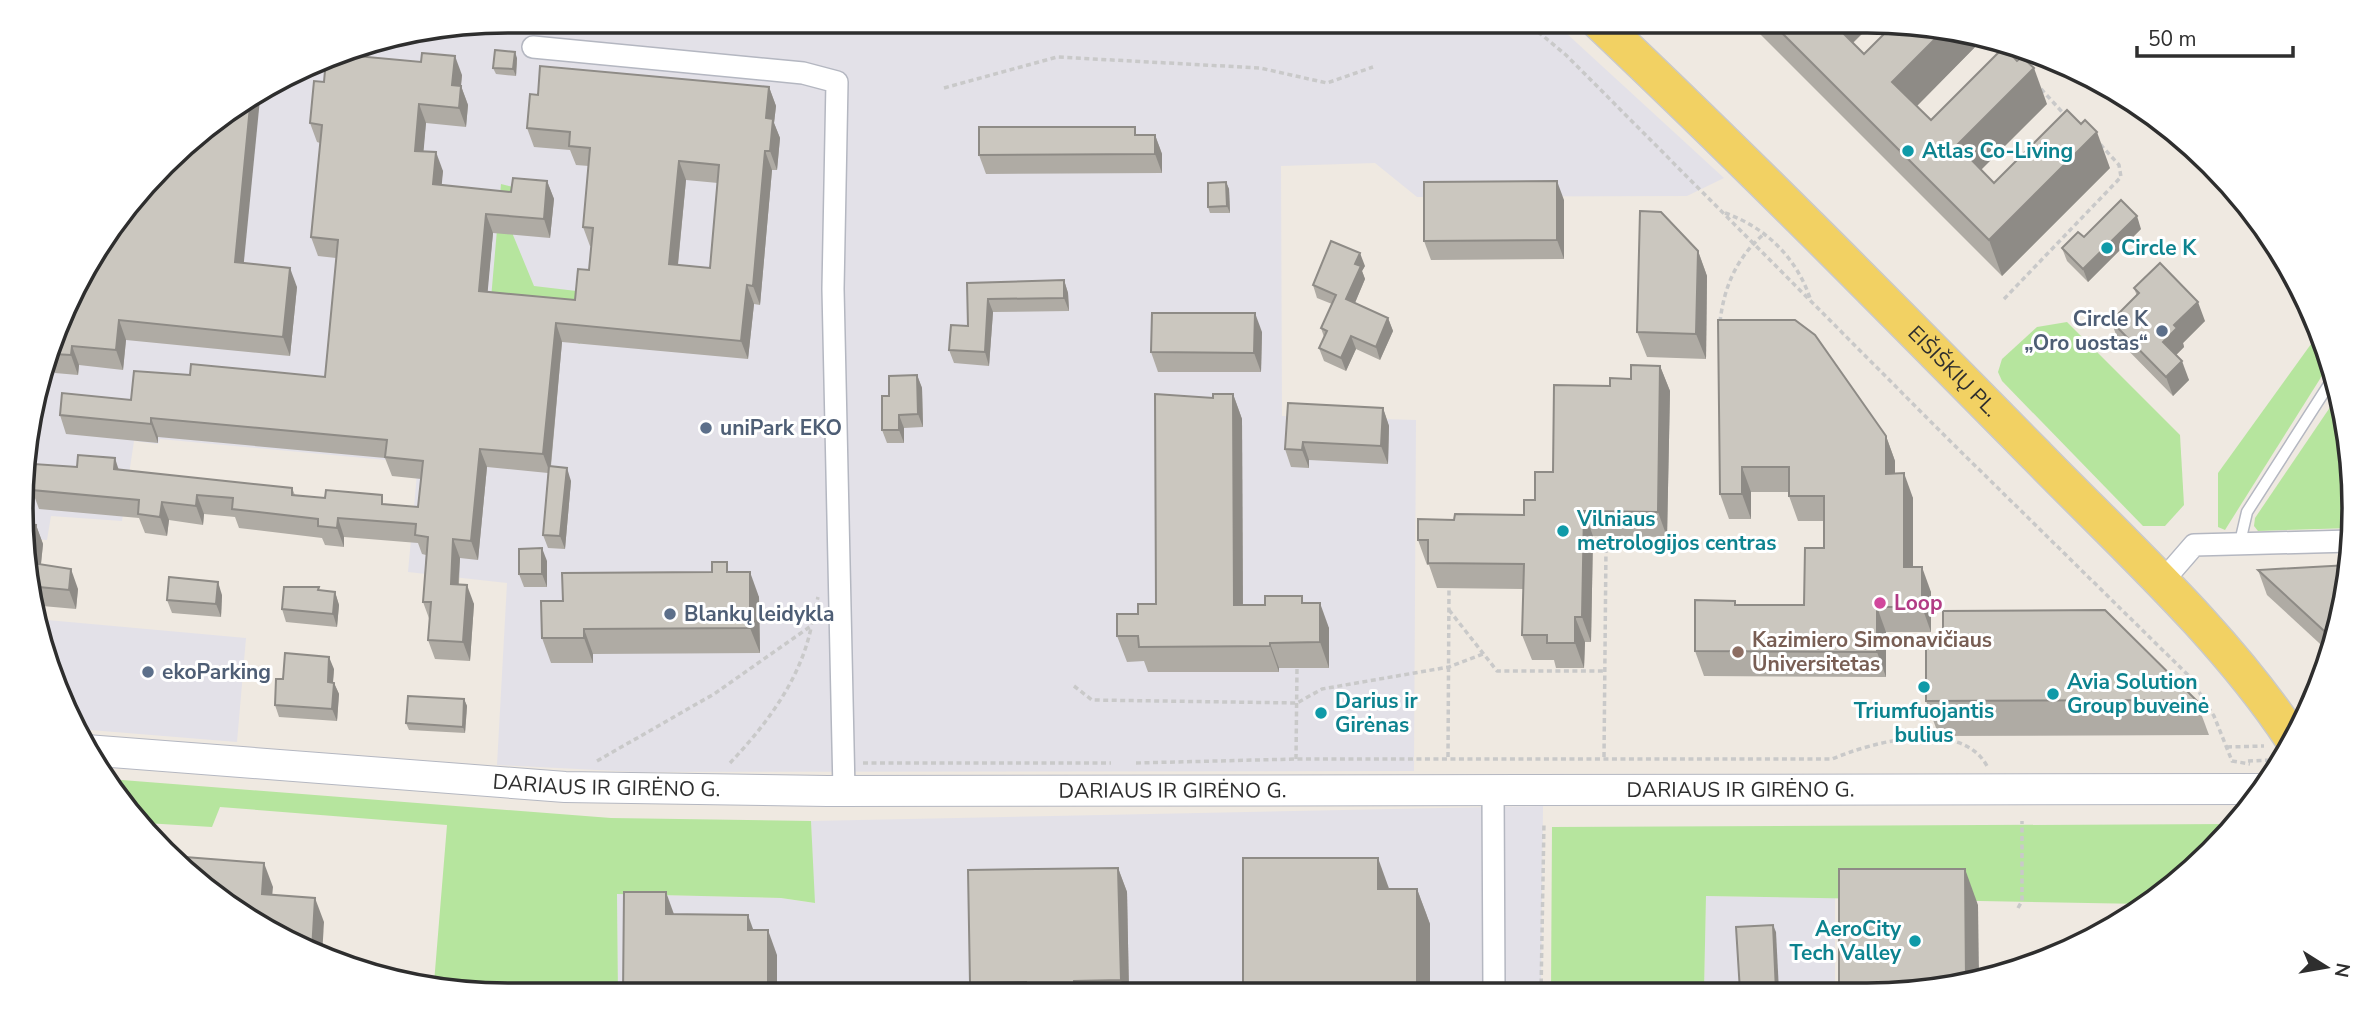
<svg xmlns="http://www.w3.org/2000/svg" width="2375" height="1016" font-family="'Nunito Sans',sans-serif">
	<style>
		.industrial { fill: #e3e1e8 }
		.green { fill: #b6e59e }
		.lines { fill: none; stroke-linecap: round; stroke-linejoin: round }
		.lane-casing { stroke: #b4b7c1; stroke-width: 13 }
		.street-casing { stroke: #b4b7c1; stroke-width: 24 }
		.secondary-casing { stroke: #b4b7c1; stroke-width: 32 }
		.primary-casing { stroke: #c9c9c9; stroke-width: 38 }
		.path { stroke: #c9c9c9; stroke-width: 3.5; stroke-dasharray: 5 3.5; stroke-linecap: butt }
		.lane { stroke: #fff; stroke-width: 10 }
		.street { stroke: #fff; stroke-width: 21 }
		.secondary { stroke: #fff; stroke-width: 30 }
		.primary { stroke: #f2d163; stroke-width: 35 }
		.wall { fill: #afaba4; fill-rule: evenodd }
		.shaded-wall { fill: #8e8b86 }
		.building { fill: #cbc7bf; stroke: #8e8b86; stroke-width: 2; fill-rule: evenodd }
		.culture-dot { fill: #0f9aa8; stroke: #fff; stroke-width: 2.5 }
		.service-dot { fill: #5c6f8a; stroke: #fff; stroke-width: 2.5 }
		.hotel-dot { fill: #d1479c; stroke: #fff; stroke-width: 2.5 }
		.education-dot { fill: #8d6e63; stroke: #fff; stroke-width: 2.5 }
		.labels { text-anchor: middle; stroke-width: 6; stroke-linejoin: round; paint-order: stroke }
		.culture-label { font-size: 21px; font-weight: bold; fill: #0d838f; stroke: #fff; text-anchor: start }
		.service-label { font-size: 21px; font-weight: bold; fill: #4e5e75; stroke: #fff; text-anchor: start }
		.street-label { font-size: 21px; fill: #2e2e2e; stroke: #fff }
		.hotel-label { font-size: 21px; font-weight: bold; fill: #b23c85; stroke: #fff; text-anchor: start }
		.education-label { font-size: 21px; font-weight: bold; fill: #785e54; stroke: #fff; text-anchor: start }
		.rim { fill: none; stroke: #2e2e2e; stroke-width: 3.5 }
	</style>
	<rect width="100%" height="100%" fill="#efe9e1"/>
	<g class="industrial">
		<polygon points="508,21 1553,21 1724,178 1687,196 1417,197 1375,163 1281,166 1282,416 1416,420 1414,771 637,772 497,765 507,583 408,572 418,463 160,439 158,444 134,441 122,521 51,516 47,540 24,538 21,508 30,413 86,265 187,142 265,86 351,47"/>
		<polygon points="36,619 246,638 237,742 78,729"/>
		<polygon points="1543,806 1541,992 618,995 617,894 781,898 814,903 811,821"/>
		<polygon points="1706,896 1835,898 1835,991 1704,991"/>
	</g>
	<g class="green">
		<polygon points="501,184 517,188 513,235 534,286 585,292 580,344 490,310"/>
		<polygon points="2067,322 2180,435 2184,505 2165,526 2143,526 2002,381 1998,372 2002,359 2037,327"/>
		<polygon points="2319,333 2330,363 2225,530 2218,527 2218,473"/>
		<polygon points="2339,394 2353,477 2351,528 2258,531 2254,526 2255,518"/>
		<polygon points="109,779 611,818 811,821 815,903 781,898 617,894 618,995 508,995 434,983 447,825 220,807 212,827 145,823"/>
		<polygon points="2232,824 2188,874 2144,904 1706,896 1704,991 1551,992 1552,827"/>
	</g>
	<g class="lines">
		<g class="lane-casing">
			<polyline id="lane" points="2240,542 2247,512 2335,375"/>
		</g>
		<g class="street-casing">
			<g id="street">
				<polyline points="533,47 803,73 837,82 833,289 844,791"/>
				<polyline points="2161,583 2194,545 2351,541"/>
				<polyline points="1493,791 1494,992"/>
			</g>
		</g>
		<g class="secondary-casing">
			<g id="secondary">
				<path id="s1" d="M86 750 565 787 828 791 2262 789"/>
			</g>
		</g>
		<g class="primary-casing">
			<g id="primary">
				<path id="s2" d="M1598 21C1748 163 1892 309 2037 456 2123 544 2224 635 2292 738"/>
			</g>
		</g>
		<g class="path">
			<polyline points="1525,21 1566,55 1947,438 2189,676 2214,716 2232,761 2250,764"/>
			<polyline points="1996,42 2004,51"/>
			<polyline points="944,88 1057,57 1260,68 1327,83 1373,67"/>
			<polyline points="2041,89 2064,114"/>
			<path d="M1725 213C1765 227 1796 257 1810 298"/>
			<polyline points="2004,299 2121,177 2119,165 2100,144"/>
			<path d="M1720 322C1724 286 1737 257 1765 233"/>
			<polyline points="1449,610 1497,671 1603,671"/>
			<polyline points="1074,686 1092,700 1297,703 1322,689 1449,667 1483,654"/>
			<polyline points="2227,747 2264,746"/>
			<polyline points="1448,757 1449,588"/>
			<polyline points="1604,757 1606,546 1688,545"/>
			<polyline points="1296,759 1297,668"/>
			<polyline points="597,761 714,694 811,626 818,597"/>
			<polyline points="2248,761 2274,760"/>
			<path d="M730 763C766 725 800 680 811 628"/>
			<polyline points="863,763 1111,763"/>
			<path d="M1136 763 1296 759H1832C1872 742 1961 718 1987 766"/>
			<polyline points="2018,908 2022,901 2022,821"/>
			<polyline points="1541,992 1544,822"/>
		</g>
		<use href="#lane" class="lane"/>
		<use href="#street" class="street"/>
		<use href="#secondary" class="secondary"/>
		<use href="#primary" class="primary"/>
	</g>
	<g class="wall">
		<polygon points="1239,21 1337,21 1336,32 1270,28 1268,24"/>
		<polygon points="1747,21 1867,21 1874,22 1853,43 1864,54 1981,41 1917,106 1931,120 2047,104 1981,169 1994,183 2110,168 2002,276"/>
		<polygon points="517,58 516,76 496,74 493,68"/>
		<path d="M462 75 461 86 468 105 466 127 426 123 423 151 443 171 441 185 511 192 547 181 554 199 550 238 493 233 487 292 575 300 589 270 591 246H590L583 227 589 166 576 165 570 150 534 147 527 128 538 95 769 87 776 106 774 123 780 138 777 170H772L760 305 754 304 748 359 562 342 551 466 571 481 565 549 548 548 543 535 548 473 487 467 478 560 460 558 459 584 474 604 470 661 435 659 428 640 430 621 423 602 426 555 422 554 418 543 344 537V547L325 545 322 538 239 528 235 517 204 514 203 525 169 520 167 536 145 533 139 518 39 509 32 490 77 467 119 470 292 488 295 495 418 507 421 479 392 476 385 458 158 437V443L66 434 60 415 131 400 190 375 325 377 336 258 318 256 311 237 320 143 317 142 310 123 324 82ZM686 180 718 183 710 268 678 265Z"/>
		<polygon points="1155,135 1162,154 1162,173 986,174 979,155"/>
		<polygon points="1226,182 1229,189 1230,213 1210,213 1208,207"/>
		<polygon points="1564,200 1564,259 1431,260 1424,241"/>
		<polygon points="2141,229 2088,282 2067,261 2062,248 2084,237"/>
		<polygon points="1698,251 1707,276 1706,359 1647,357 1637,332"/>
		<polygon points="243,263 297,287 290,356 126,340 123,370 79,365 78,375 55,373 50,360 86,265"/>
		<polygon points="1365,266 1362,271 1365,279 1355,303 1388,318 1393,331 1380,360 1356,349 1346,371 1324,361 1319,348 1324,337 1321,328 1332,304 1317,298 1313,285"/>
		<polygon points="1064,280 1068,293 1069,311 993,312 989,366 954,363 949,350 968,326 967,283"/>
		<polygon points="2134,288 2205,321 2183,343 2184,347 2176,355 2189,380 2173,396 2118,340 2111,321 2137,296"/>
		<polygon points="1718,320 1886,436 1895,461 1895,473 1913,498 1913,567 1931,592 1931,632 1886,632 1886,677 1704,676 1695,651 1735,601 1736,605 1804,605 1824,548 1824,521 1798,521 1789,496 1789,492 1751,492 1751,519 1729,519 1720,494"/>
		<polygon points="1262,332 1261,372 1158,372 1151,352"/>
		<polygon points="1660,366 1670,391 1667,537 1593,536 1591,642 1585,642 1584,668 1556,668 1554,660 1532,660 1522,635 1523,589 1437,588 1429,565 1427,565 1418,540 1454,520 1524,515 1610,386 1631,379"/>
		<polygon points="917,375 922,388 923,427 904,428 904,443 887,443 882,430 889,396"/>
		<polygon points="1233,394 1242,419 1243,605 1305,603 1329,628 1329,668 1279,668 1279,672 1148,672 1144,661 1127,662 1117,636 1156,604 1213,398"/>
		<polygon points="1383,408 1389,426 1388,464 1309,460 1309,468 1291,467 1285,449"/>
		<polygon points="23,524 36,525 43,544 41,564 78,589 76,609 31,605"/>
		<polygon points="547,561 547,587 524,587 519,574"/>
		<polygon points="2258,570 2350,572 2331,654 2267,595"/>
		<polygon points="731,572 759,597 760,653 593,654 593,663 551,663 542,638 563,601"/>
		<polygon points="320,590 335,592 339,605 337,627 286,622 282,609"/>
		<polygon points="222,595 221,617 172,613 167,600"/>
		<polygon points="1943,646 2196,700 2209,735 1939,736 1926,701"/>
		<polygon points="334,669 333,682 334,683 339,694 337,721 279,717 275,705 283,679"/>
		<polygon points="464,699 467,706 465,733 409,730 406,723"/>
		<polygon points="1118,868 1127,892 1129,993 974,994 970,983"/>
		<polygon points="1389,889 1417,889 1430,924 1430,992 1243,993"/>
	</g>
	<g class="shaded-wall">
		<polygon points="1331,21 1337,21 1336,32"/>
		<polygon points="1829,21 1867,21 1874,22 1841,54"/>
		<polygon points="1941,33 1981,40 1981,41 1905,118 1892,82"/>
		<polygon points="515,52 517,58 516,76 513,69"/>
		<polygon points="455,56 462,75 459,104 452,85"/>
		<polygon points="2034,68 2047,104 1970,181 1957,145"/>
		<polygon points="461,86 468,105 466,127 459,108"/>
		<polygon points="769,87 776,106 774,123 780,138 777,170 770,151 766,118"/>
		<polygon points="261,89 242,281 235,262 251,96"/>
		<polygon points="419,104 426,123 422,169 415,151"/>
		<polygon points="2097,132 2110,168 2002,276 1989,240"/>
		<polygon points="1155,135 1162,154 1162,173 1155,154"/>
		<polygon points="765,151 772,170 760,305 753,286"/>
		<polygon points="436,152 443,171 440,203 433,184"/>
		<polygon points="679,161 686,180 676,283 669,264"/>
		<polygon points="547,181 554,199 550,238 544,219"/>
		<polygon points="1557,181 1564,200 1564,259 1557,240"/>
		<polygon points="1226,182 1229,189 1230,213 1227,206"/>
		<polygon points="486,214 493,233 486,310 479,291"/>
		<polygon points="2137,216 2141,229 2088,282 2083,269"/>
		<polygon points="1698,251 1707,276 1706,359 1696,334"/>
		<polygon points="1360,253 1365,266 1362,271 1365,279 1351,312 1346,299 1355,264"/>
		<polygon points="290,268 297,287 290,356 283,337"/>
		<polygon points="1064,280 1068,293 1069,311 1064,298"/>
		<polygon points="747,285 754,304 748,359 741,341"/>
		<polygon points="988,299 993,312 989,366 985,352"/>
		<polygon points="2198,302 2205,321 2183,343 2184,347 2170,361 2163,342 2174,325"/>
		<polygon points="1255,313 1262,332 1261,372 1254,353"/>
		<polygon points="1388,318 1393,331 1380,360 1376,347"/>
		<polygon points="119,320 126,340 123,370 116,350"/>
		<polygon points="556,323 562,342 550,473 543,454"/>
		<polygon points="1351,336 1356,349 1346,371 1341,358"/>
		<polygon points="72,346 79,365 78,375 71,355"/>
		<polygon points="2182,361 2189,380 2173,396 2166,377"/>
		<polygon points="1660,366 1670,391 1667,537 1658,512"/>
		<polygon points="917,375 922,388 923,427 918,414"/>
		<polygon points="1233,394 1242,419 1243,631 1234,605"/>
		<polygon points="1383,408 1389,426 1388,464 1381,446"/>
		<polygon points="899,415 904,428 904,443 899,430"/>
		<polygon points="151,418 158,437 158,443 151,424"/>
		<polygon points="1886,436 1895,461 1895,499 1886,474"/>
		<polygon points="1303,442 1309,460 1309,468 1302,450"/>
		<polygon points="480,449 487,467 478,560 471,541"/>
		<polygon points="115,458 121,477 114,469"/>
		<polygon points="1742,467 1751,492 1751,519 1742,494"/>
		<polygon points="567,468 571,481 565,549 560,536"/>
		<polygon points="1904,473 1913,498 1913,592 1904,567"/>
		<polygon points="197,495 204,514 203,525 196,506"/>
		<polygon points="162,502 169,520 167,536 160,517"/>
		<polygon points="1584,511 1593,536 1591,642 1582,617"/>
		<polygon points="338,518 344,537 344,547 337,528"/>
		<polygon points="36,525 43,544 39,582 32,563"/>
		<polygon points="453,539 460,558 457,602 451,584"/>
		<polygon points="542,548 547,561 547,587 542,574"/>
		<polygon points="1922,567 1931,592 1931,632 1922,607"/>
		<polygon points="71,569 78,589 76,609 69,590"/>
		<polygon points="750,572 759,597 760,653 750,628"/>
		<polygon points="218,582 222,595 221,617 216,604"/>
		<polygon points="467,585 474,604 470,661 463,642"/>
		<polygon points="335,592 339,605 337,627 333,614"/>
		<polygon points="1320,603 1329,628 1329,668 1320,642"/>
		<polygon points="1877,607 1886,632 1886,677 1877,652"/>
		<polygon points="1575,617 1585,642 1584,668 1575,643"/>
		<polygon points="584,629 593,654 593,663 584,638"/>
		<polygon points="1270,643 1279,668 1279,672 1270,646"/>
		<polygon points="329,657 334,669 332,694 328,682"/>
		<polygon points="334,683 339,694 337,721 332,709"/>
		<polygon points="464,699 467,706 465,733 463,727"/>
		<polygon points="1378,858 1391,894 1378,889"/>
		<polygon points="264,863 273,887 270,918 262,894"/>
		<polygon points="1118,868 1127,892 1129,993 1125,993 1121,980"/>
		<polygon points="1965,869 1978,905 1979,976 1966,980"/>
		<polygon points="1417,889 1430,924 1430,992 1420,992 1417,985"/>
		<polygon points="666,892 675,917 666,914"/>
		<polygon points="315,898 324,922 322,956 312,951"/>
		<polygon points="748,915 757,940 748,930"/>
		<polygon points="1773,925 1776,932 1779,991 1776,991"/>
		<polygon points="768,930 777,955 777,994 768,994"/>
		<polygon points="1074,981 1078,993 1074,993"/>
	</g>
	<g class="building">
		<polygon points="1770,21 1831,21 1864,54 1893,25 1941,33 1892,82 1931,120 2004,47 2017,61 2022,57 2034,68 1957,145 1994,183 2067,110 2081,124 2085,120 2097,132 1989,240"/>
		<polygon points="495,50 515,52 513,69 493,68"/>
		<path d="M422 53 455 56 452 85 461 86 459 108 419 104 415 151 436 152 433 184 511 192 513 178 547 181 544 219 486 214 479 291 575 300 578 269 589 270 593 228 583 227 590 148 569 146 570 132 527 128 530 94 538 95 540 66 769 87 766 118 773 119 770 151H765L753 286 747 285 741 341 556 323 543 454 480 449 471 541 453 539 451 584 467 585 463 642 428 640 431 602H423L428 537 415 535 416 524 338 518 337 528 318 526V519L232 509 233 498 197 495 196 506 162 502 160 517 138 514 139 500 32 490 34 464 77 467 78 455 115 458 114 469 292 488V495L325 498 326 490 382 495V504L418 507 423 461 385 457 387 440 151 418V424L60 415 62 393 131 400 134 371 190 375 191 364 325 377 338 240 311 237 322 125 310 123 314 81 324 82 326 59 335 54 421 62ZM679 161 719 165 710 268 669 264Z"/>
		<polygon points="251,96 235,262 290,268 283,337 119,320 116,350 72,346 71,355 53,354 86,265 187,142"/>
		<polygon points="979,127 1135,127 1135,135 1155,135 1155,154 979,155"/>
		<polygon points="1557,181 1557,240 1424,241 1424,182"/>
		<polygon points="1226,182 1227,206 1208,207 1208,183"/>
		<polygon points="2121,200 2137,216 2083,269 2062,248 2078,232 2084,237"/>
		<polygon points="1640,211 1661,212 1698,251 1696,334 1637,332"/>
		<polygon points="1331,241 1360,253 1355,264 1361,266 1346,299 1388,318 1376,347 1351,336 1341,358 1319,348 1327,331 1321,328 1336,295 1313,285"/>
		<polygon points="2160,263 2198,302 2174,325 2177,328 2163,342 2182,361 2166,377 2111,321 2139,293 2134,288"/>
		<polygon points="1064,280 1064,298 988,299 985,352 949,350 951,325 968,326 967,283"/>
		<polygon points="1152,313 1255,313 1254,353 1151,352"/>
		<polygon points="1718,320 1795,320 1815,335 1886,436 1886,474 1904,473 1904,567 1922,567 1922,607 1877,607 1877,652 1695,651 1695,600 1735,601 1735,605 1804,605 1805,548 1824,548 1824,496 1789,496 1789,467 1742,467 1742,494 1720,494"/>
		<polygon points="1631,365 1660,366 1658,512 1584,511 1582,617 1575,617 1575,643 1547,643 1547,635 1522,635 1524,564 1428,563 1428,540 1418,540 1418,519 1454,520 1455,514 1524,515 1524,500 1535,500 1535,472 1553,472 1554,385 1610,386 1610,378 1631,379"/>
		<polygon points="917,375 918,414 899,415 899,430 882,430 882,396 889,396 889,376"/>
		<polygon points="1155,394 1213,398 1213,394 1233,394 1234,605 1265,605 1265,596 1302,596 1302,603 1320,603 1320,642 1270,643 1270,646 1139,647 1138,636 1117,636 1117,614 1138,614 1138,604 1156,604"/>
		<polygon points="1288,403 1383,408 1381,446 1303,442 1302,450 1285,449"/>
		<polygon points="549,466 567,468 560,536 543,535"/>
		<polygon points="23,524 36,525 32,563 71,569 69,590 29,586"/>
		<polygon points="542,548 542,574 519,574 519,549"/>
		<polygon points="712,562 727,562 727,572 750,572 750,628 584,629 584,638 542,638 541,601 563,601 562,573 712,572"/>
		<polygon points="2349,565 2350,566 2350,572 2334,640 2258,570"/>
		<polygon points="169,577 218,582 216,604 167,600"/>
		<polygon points="284,587 319,587 318,590 335,592 333,614 282,609"/>
		<polygon points="2105,610 2196,700 1926,701 1926,646 1943,646 1943,611"/>
		<polygon points="285,653 329,657 328,682 334,683 332,709 275,705 276,679 283,679"/>
		<polygon points="408,696 464,699 463,727 406,723"/>
		<polygon points="172,856 264,863 262,894 315,898 312,951 265,930 187,874"/>
		<polygon points="1243,858 1378,858 1378,889 1417,889 1417,985 1369,985 1369,992 1243,993"/>
		<polygon points="1118,868 1121,980 1074,981 1074,993 1026,993 1026,982 970,983 968,870"/>
		<polygon points="1839,869 1965,869 1966,980 1931,991 1839,991"/>
		<polygon points="624,892 666,892 666,914 748,915 748,930 768,930 768,994 623,995"/>
		<polygon points="1773,925 1776,991 1740,991 1736,927"/>
	</g>
	<g class="culture-dot">
		<circle cx="1908" cy="151" r="7"/>
		<circle cx="2107" cy="248" r="7"/>
		<circle cx="1563" cy="531" r="7"/>
		<circle cx="1924" cy="687" r="7"/>
		<circle cx="2053" cy="694" r="7"/>
		<circle cx="1321" cy="713" r="7"/>
		<circle cx="1915" cy="941" r="7"/>
	</g>
	<g class="service-dot">
		<circle cx="2162" cy="331" r="7"/>
		<circle cx="706" cy="428" r="7"/>
		<circle cx="670" cy="614" r="7"/>
		<circle cx="148" cy="672" r="7"/>
	</g>
	<circle class="hotel-dot" cx="1880" cy="603" r="7"/>
	<circle class="education-dot" cx="1738" cy="652" r="7"/>
	<g class="labels">
		<g class="culture-label">
			<text x="1922" y="158">Atlas Co-Living</text>
			<text x="2121" y="255">Circle K</text>
			<text x="1577" y="526">Vilniaus<tspan x="1577" dy="24">metrologijos centras</tspan></text>
			<text x="2067" y="689">Avia Solution<tspan x="2067" dy="24">Group buveinė</tspan></text>
			<text x="1335" y="708">Darius ir<tspan x="1335" dy="24">Girėnas</tspan></text>
			<text x="1924" y="718" text-anchor="middle">Triumfuojantis<tspan x="1924" dy="24">bulius</tspan></text>
			<text x="1901" y="936" text-anchor="end">AeroCity<tspan x="1901" dy="24">Tech Valley</tspan></text>
		</g>
		<g class="service-label">
			<text x="2148" y="326" text-anchor="end">Circle K<tspan x="2148" dy="24">„Oro uostas“</tspan></text>
			<text x="720" y="435">uniPark EKO</text>
			<text x="684" y="621">Blankų leidykla</text>
			<text x="162" y="679">ekoParking</text>
		</g>
		<g class="street-label">
			<text dy="7" stroke="none"><textPath href="#s2" startOffset="499">EIŠIŠKIŲ PL.</textPath></text>
			<text dy="7" stroke="none"><textPath href="#s1" startOffset="522">DARIAUS IR GIRĖNO G.</textPath></text>
			<text dy="7" stroke="none"><textPath href="#s1" startOffset="1088">DARIAUS IR GIRĖNO G.</textPath></text>
			<text dy="7" stroke="none"><textPath href="#s1" startOffset="1656">DARIAUS IR GIRĖNO G.</textPath></text>
		</g>
		<g class="hotel-label">
			<text x="1894" y="610">Loop</text>
		</g>
		<g class="education-label">
			<text x="1752" y="647">Kazimiero Simonavičiaus<tspan x="1752" dy="24">Universitetas</tspan></text>
		</g>
	</g>
	<path d="M0 0H2375V1016H0ZM508 33H1867A475 475 0 0 1 2342 508V508A475 475 0 0 1 1867 983H508A475 475 0 0 1 33 508V508A475 475 0 0 1 508 33Z" fill="#fff" fill-rule="evenodd"/>
	<path class="rim" d="M508 33H1867A475 475 0 0 1 2342 508V508A475 475 0 0 1 1867 983H508A475 475 0 0 1 33 508V508A475 475 0 0 1 508 33Z"/>
	<g transform="translate(2326 967) rotate(101)" stroke="#ffffff" stroke-width="5" paint-order="stroke">
	<path d="M0-5L12 26L0 18L-12 26Z" fill="#2e2e2e"/>
	<text y="-10" font-size="19" font-weight="bold" text-anchor="middle" fill="#2e2e2e">N</text>
	</g>
	<path d="M2137 46v10h156v-10" fill="none" stroke="#2e2e2e" stroke-width="3.5"/>
	<text x="2148" y="46" font-size="21" fill="#2e2e2e" stroke="#ffffff" stroke-width="5" paint-order="stroke">50 m</text>
</svg>
